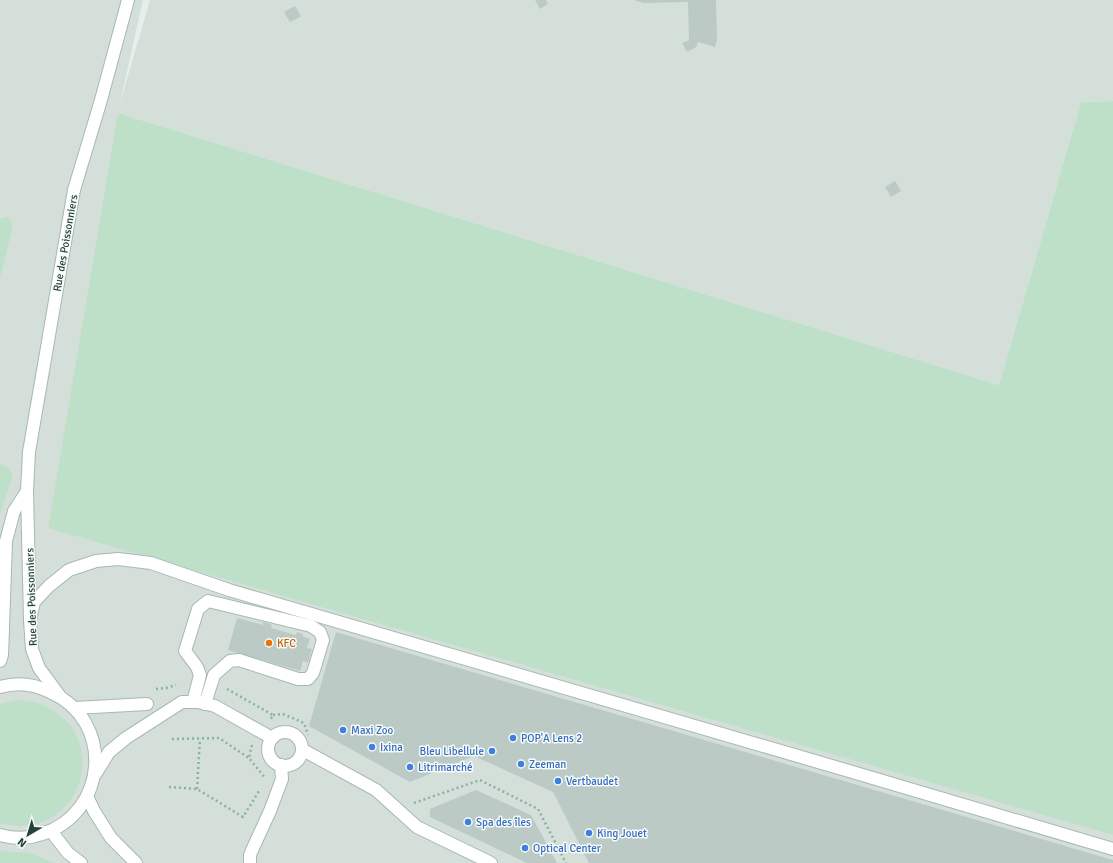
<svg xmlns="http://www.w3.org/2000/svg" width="1113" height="863" font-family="Signika,sans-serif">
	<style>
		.built { fill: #d4dfda }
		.green { fill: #bfe0c8 }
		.building { fill: #bbcac4 }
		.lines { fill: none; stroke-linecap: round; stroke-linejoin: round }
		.minor-casing { stroke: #a8b8b2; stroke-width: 14 }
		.path { stroke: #86b3a5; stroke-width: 2.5; stroke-dasharray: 2 3; stroke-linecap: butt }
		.minor { stroke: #fff; stroke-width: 12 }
		.food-dot { fill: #e8710a; stroke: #f7fbf9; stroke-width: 1.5 }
		.shop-dot { fill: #3f7fe0; stroke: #f7fbf9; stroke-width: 1.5 }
		.labels { text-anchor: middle; stroke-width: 3; stroke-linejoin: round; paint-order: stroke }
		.street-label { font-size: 11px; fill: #24423a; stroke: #f7fbf9 }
		.food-label { font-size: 11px; fill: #c56008; stroke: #f7fbf9; text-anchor: start }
		.shop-label { font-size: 11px; fill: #366cbe; stroke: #f7fbf9; text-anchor: start }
	</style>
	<rect width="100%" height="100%" fill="#e6efeb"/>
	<polygon class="built" points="0,0 143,0 120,103 150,0 1113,0 1113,101 1081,102 999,385 118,113 1113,835 1113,863 0,863"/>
	<g class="green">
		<polygon points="1113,101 1113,835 48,528 118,113 999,385 1081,102"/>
		<polygon points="7,217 12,221 12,230 0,279 0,219"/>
		<path d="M0 464C6 465 10 469 13 475L0 514Z"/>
		<path d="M16 700C23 701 31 700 38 703 49 707 62 715 70 725 93 756 83 802 48 819 39 824 28 827 18 826 12 826 6 824 0 823V704Z"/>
		<path d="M0 850C8 853 15 851 23 852 34 853 44 859 54 863H0Z"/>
	</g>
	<g class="building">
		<polygon points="535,0 546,0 548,4 540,9"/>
		<polygon points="634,0 716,0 717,40 715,47 698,42 696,47 687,52 682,43 689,40 688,2 643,3"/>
		<polygon points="295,6 301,17 300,17 290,22 284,12"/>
		<polygon points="895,181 901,191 891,197 885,187"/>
		<polygon points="237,618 263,625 263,622 272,625 271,628 296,635 297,632 303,634 302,636 310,639 307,648 312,649 308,663 303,661 300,671 228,650"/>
		<polygon points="336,632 1113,860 1113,863 589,863 553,792 474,756 410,782 309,726"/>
		<polygon points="476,790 531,815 557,863 527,863 430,817 430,809"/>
	</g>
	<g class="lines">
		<g class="minor-casing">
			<g id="minor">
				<polyline points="30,620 34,602 49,586 69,570 96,561 118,559 151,563 229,590 849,771 1113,849"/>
				<polyline points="0,661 2,655 3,629 6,541 14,511 27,491"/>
				<path d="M0 687C17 682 34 684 50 692 115 720 108 813 42 834 28 839 14 839 0 835"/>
				<polyline points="59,695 39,668 32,649 30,620 27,491 29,452 74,190 101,100 128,0"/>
				<polyline points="193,702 200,675 197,667 185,651 198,609 208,601 311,626 320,632 323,640 313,673 308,679 298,679 239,660 230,661 214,675 205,704"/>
				<polyline points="75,708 147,704"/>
				<circle cx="285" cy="749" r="17"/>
				<polyline points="303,750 376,790 417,827 491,863"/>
				<polyline points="96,773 109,752 126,738 182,702 198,702 215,706 272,738"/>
				<polyline points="87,796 94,811 111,838 136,863"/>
				<polyline points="51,831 68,853 81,863"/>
				<polyline points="250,863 250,855 253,848 270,811 282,779 281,765"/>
			</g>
		</g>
		<g class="path">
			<polyline points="156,689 166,688 176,685"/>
			<polyline points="227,689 273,715 270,720"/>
			<polyline points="273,715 283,714 304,723 308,735"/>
			<polyline points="172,739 219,738 249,758"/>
			<polyline points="252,745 249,758 265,778"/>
			<polyline points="169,787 197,789 243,817 259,791"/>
			<polyline points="197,789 200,739"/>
			<polyline points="414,803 480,780 538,809 566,863"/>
		</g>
		<use href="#minor" class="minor"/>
	</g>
	<circle class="food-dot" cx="269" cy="643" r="4"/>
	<g class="shop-dot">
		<circle cx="343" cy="730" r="4"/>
		<circle cx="513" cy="738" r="4"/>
		<circle cx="372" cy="747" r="4"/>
		<circle cx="492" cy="751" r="4"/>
		<circle cx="521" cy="764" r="4"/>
		<circle cx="410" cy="767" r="4"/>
		<circle cx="558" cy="781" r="4"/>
		<circle cx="468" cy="822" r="4"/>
		<circle cx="589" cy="833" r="4"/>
		<circle cx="525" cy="848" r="4"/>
	</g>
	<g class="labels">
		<g class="street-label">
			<text transform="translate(65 243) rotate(-80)" y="4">Rue des Poissonniers</text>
			<text transform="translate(31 597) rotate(-92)" y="4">Rue des Poissonniers</text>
		</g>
		<g class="food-label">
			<text x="277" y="647">KFC</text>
		</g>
		<g class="shop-label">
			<text x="351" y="734">Maxi Zoo</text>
			<text x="521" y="742">POP'A Lens 2</text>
			<text x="380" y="751">Ixina</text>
			<text x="484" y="755" text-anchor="end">Bleu Libellule</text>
			<text x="529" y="768">Zeeman</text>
			<text x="418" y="771">Litrimarché</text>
			<text x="566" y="785">Vertbaudet</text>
			<text x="476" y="826">Spa des îles</text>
			<text x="597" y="837">King Jouet</text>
			<text x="533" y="852">Optical Center</text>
		</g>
	</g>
	<g transform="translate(28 835) rotate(218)" stroke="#f7fbf9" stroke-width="3" paint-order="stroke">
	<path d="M0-3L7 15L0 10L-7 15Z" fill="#24423a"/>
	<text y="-6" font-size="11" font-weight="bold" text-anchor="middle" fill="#24423a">N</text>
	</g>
</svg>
